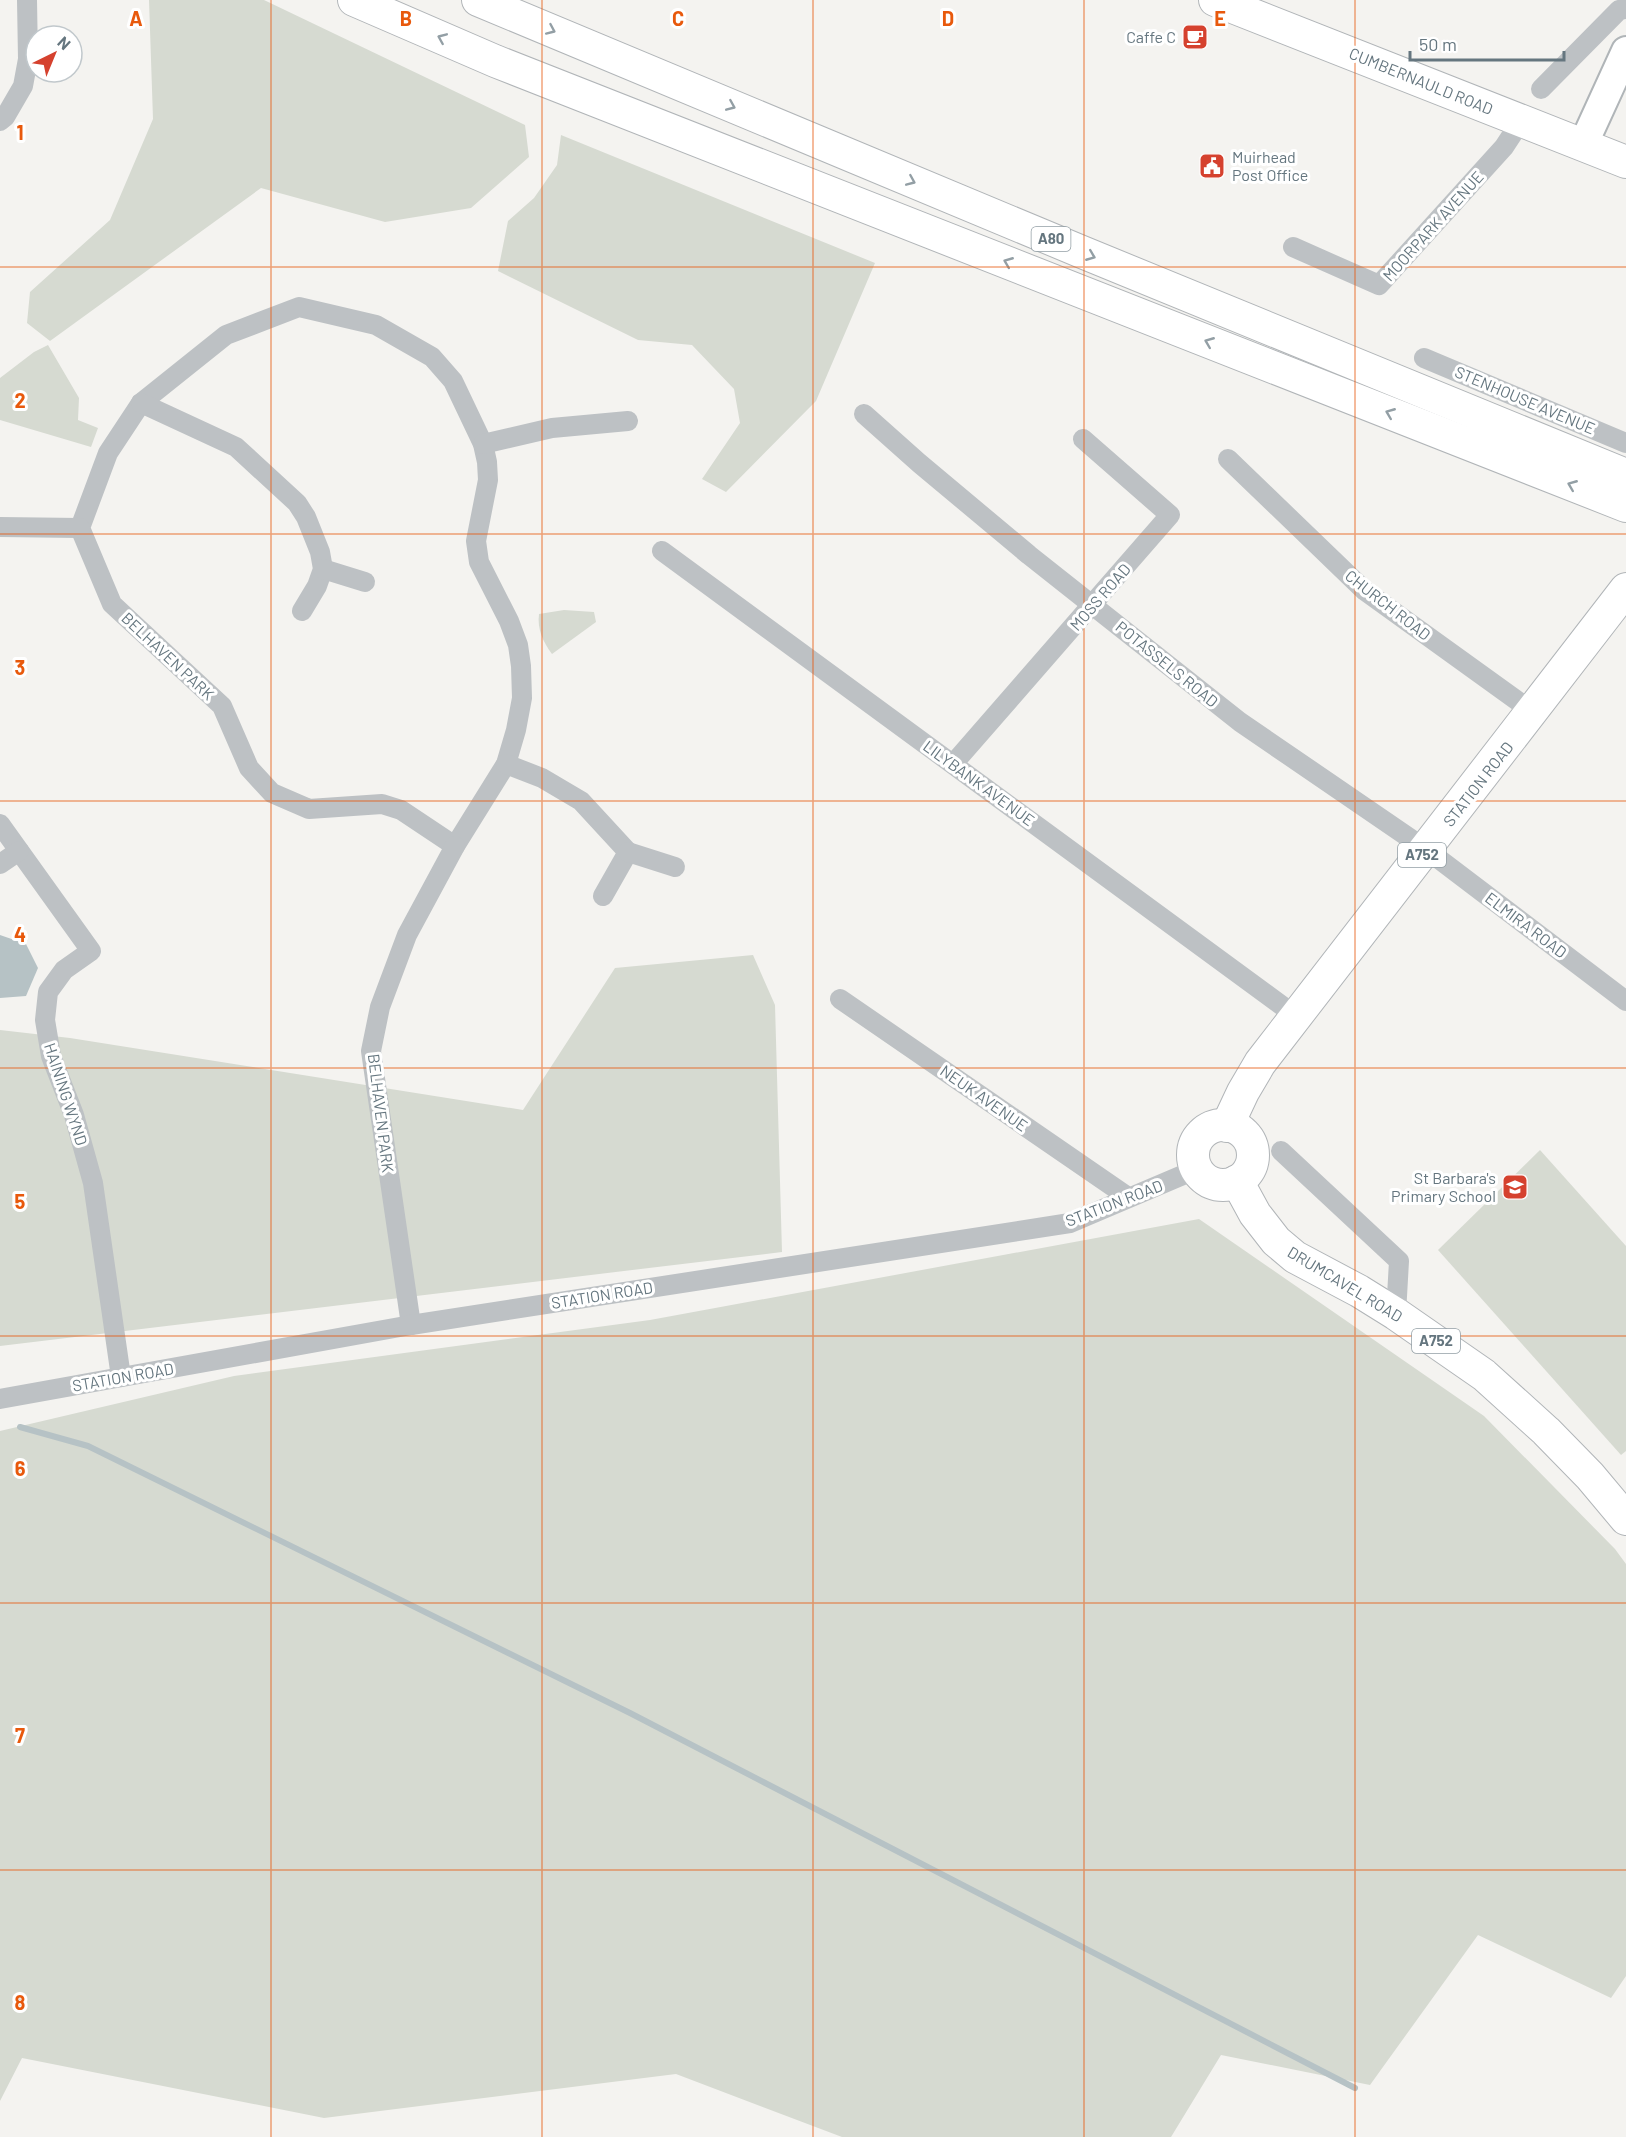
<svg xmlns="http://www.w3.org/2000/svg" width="1626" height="2137" font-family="Barlow,sans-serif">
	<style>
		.green { fill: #d6dad1 }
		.water { fill: #b6c2c5 }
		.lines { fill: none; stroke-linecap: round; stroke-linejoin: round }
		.stream { stroke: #b6c2c5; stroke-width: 6 }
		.secondary-casing { stroke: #b0b5b8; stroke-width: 32 }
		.primary-casing { stroke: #b1b5b8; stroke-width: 34 }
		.street { stroke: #bdc1c4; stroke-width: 20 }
		.secondary { stroke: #fff; stroke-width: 28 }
		.primary { stroke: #fff; stroke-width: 32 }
		.oneway { stroke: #939fa5 }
		.grid { fill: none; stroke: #e8590c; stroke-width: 1.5; stroke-opacity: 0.55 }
		.labels { text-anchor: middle; stroke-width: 6; stroke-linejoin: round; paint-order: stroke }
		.shield { fill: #fff; stroke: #939fa5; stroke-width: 1.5 }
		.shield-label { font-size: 15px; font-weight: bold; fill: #65767f }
		.poi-label { font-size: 16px; fill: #65767f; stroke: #fff; text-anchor: end }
		.street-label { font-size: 16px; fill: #65767f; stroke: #fff }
		.grid-label { font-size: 20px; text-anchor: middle; font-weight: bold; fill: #e8590c; stroke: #fff; stroke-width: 6; stroke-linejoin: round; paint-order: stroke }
	</style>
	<rect width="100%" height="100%" fill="#f4f3f0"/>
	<g class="green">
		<polygon points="149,0 264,0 525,125 529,157 471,208 385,222 261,188 50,341 27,323 30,292 110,220 153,119"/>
		<polygon points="561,135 875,263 816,401 726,492 702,479 740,423 734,389 692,345 638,340 498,271 508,221 534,198 557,165"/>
		<polygon points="48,345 79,398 78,420 98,428 91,447 0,420 0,378 34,352"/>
		<path d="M564 610 594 612 596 622 552 654C543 642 537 629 539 614Z"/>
		<polygon points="753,955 775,1005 782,1252 0,1346 0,1030 70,1038 523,1110 615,968"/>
		<polygon points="1540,1150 1626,1246 1626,1451 1621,1455 1438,1250"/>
		<polygon points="1199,1219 1484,1416 1615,1549 1626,1564 1626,1976 1611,1998 1478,1935 1370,2085 1221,2055 1171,2137 842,2137 676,2074 324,2118 22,2058 0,2101 0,1431 234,1376 650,1320"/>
	</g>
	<polygon class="water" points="0,935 26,944 38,968 26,996 0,998"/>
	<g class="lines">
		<polyline class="stream" points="20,1427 88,1446 630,1713 1355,2088"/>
		<g class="secondary-casing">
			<polyline id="secondary" points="1583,145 1626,51"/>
		</g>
		<g class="primary-casing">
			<g id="primary">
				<polyline points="354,0 495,61 1626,506"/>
				<polyline points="478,0 1082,252 1626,475"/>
				<polyline points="1215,0 1626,162"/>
				<circle cx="1223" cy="1155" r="30"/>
				<polyline points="1227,1126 1243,1092 1260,1063 1626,589"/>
				<polyline points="1237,1181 1255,1214 1276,1241 1295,1257 1359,1291 1396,1314 1484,1375 1546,1431 1590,1476 1626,1519"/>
			</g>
		</g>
		<g class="street">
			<polyline points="1541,89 1619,10 1626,9"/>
			<polyline points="0,121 5,117 23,86 28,59 27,0"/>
			<polyline points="1293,247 1379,285 1504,147 1521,121"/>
			<polygon points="299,307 376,325 432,357 453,381 483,444 487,462 488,480 476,541 479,562 509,621 518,645 521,666 522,698 516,730 506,764 455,846 401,810 382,804 309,809 272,793 249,768 222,706 112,604 80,528 108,453 141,403 226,335"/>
			<polyline points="1424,358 1626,443"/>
			<polyline points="141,403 236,447 297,503 306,517 320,552 323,569 317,586 302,611"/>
			<polyline points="864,414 919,463 1029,555 1240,722 1427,850 1626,1001"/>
			<polyline points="483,444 552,428 628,421"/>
			<polyline points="1228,459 1365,591 1533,712"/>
			<polyline points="0,527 80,528"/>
			<polyline points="662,551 1296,1016"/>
			<polyline points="323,569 365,582"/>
			<polyline points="506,764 542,778 581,801 628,852 603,896"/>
			<polyline points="953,764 1170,515 1083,439"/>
			<polyline points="0,824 91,951 64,970 48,992 45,1020 51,1056 74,1115 93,1183 121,1377"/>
			<polyline points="628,852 675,867"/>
			<polyline points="0,864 19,851"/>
			<polyline points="840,999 1128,1197"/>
			<polyline points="1281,1151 1399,1261 1396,1314"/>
			<polyline points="411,1325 371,1051 380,1007 407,935 455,846"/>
			<polyline points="0,1399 411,1325 1070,1223 1197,1169"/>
		</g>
		<use href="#secondary" class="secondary"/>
		<use href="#primary" class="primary"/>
	</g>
	<defs><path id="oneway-chevron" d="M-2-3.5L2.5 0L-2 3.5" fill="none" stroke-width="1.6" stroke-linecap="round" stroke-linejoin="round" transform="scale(1.5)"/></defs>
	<g class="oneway">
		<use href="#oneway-chevron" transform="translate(551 30) rotate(24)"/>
		<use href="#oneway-chevron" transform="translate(442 38) rotate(-157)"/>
		<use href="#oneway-chevron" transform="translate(731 106) rotate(23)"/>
		<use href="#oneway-chevron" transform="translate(911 181) rotate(23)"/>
		<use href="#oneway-chevron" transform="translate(1091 256) rotate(22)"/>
		<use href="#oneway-chevron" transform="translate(1008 262) rotate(-158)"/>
		<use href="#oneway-chevron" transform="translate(1209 342) rotate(-158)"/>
		<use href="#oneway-chevron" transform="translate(1390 413) rotate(-158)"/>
		<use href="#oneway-chevron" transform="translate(1572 485) rotate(-158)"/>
	</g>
	<path class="grid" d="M271 0V2137M542 0V2137M813 0V2137M1084 0V2137M1355 0V2137M0 267H1626M0 534H1626M0 801H1626M0 1068H1626M0 1336H1626M0 1603H1626M0 1870H1626"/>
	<defs>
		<g id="cafe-square" transform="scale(1.35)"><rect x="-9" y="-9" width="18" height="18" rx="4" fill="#d5412e" stroke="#fff"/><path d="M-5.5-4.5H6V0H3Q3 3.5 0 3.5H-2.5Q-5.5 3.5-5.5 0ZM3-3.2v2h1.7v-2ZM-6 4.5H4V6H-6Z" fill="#fff"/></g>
		<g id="civic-square" transform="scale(1.35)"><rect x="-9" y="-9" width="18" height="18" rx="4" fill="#d5412e" stroke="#fff"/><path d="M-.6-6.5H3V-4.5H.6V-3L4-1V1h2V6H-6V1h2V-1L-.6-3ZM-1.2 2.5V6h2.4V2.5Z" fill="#fff"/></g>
		<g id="school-square" transform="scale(1.35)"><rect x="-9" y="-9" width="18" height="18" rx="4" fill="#d5412e" stroke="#fff"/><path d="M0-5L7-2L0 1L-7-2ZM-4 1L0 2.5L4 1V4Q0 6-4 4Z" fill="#fff"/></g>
	</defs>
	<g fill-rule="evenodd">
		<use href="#cafe-square" x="1195" y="37"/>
		<use href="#civic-square" x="1212" y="166"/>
		<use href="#school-square" x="1515" y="1187"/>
	</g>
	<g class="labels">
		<g class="shield">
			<rect x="1031.5" y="227" width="39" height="24" rx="4.5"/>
			<rect x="1398" y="843" width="48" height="24" rx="4.5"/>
			<rect x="1412" y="1329" width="48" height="24" rx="4.5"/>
		</g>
		<g class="shield-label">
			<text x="1051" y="244">A80</text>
			<text x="1422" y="860">A752</text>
			<text x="1436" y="1346">A752</text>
		</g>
		<g class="poi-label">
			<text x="1176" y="43">Caffe C</text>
			<text x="1232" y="163" text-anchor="start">Muirhead<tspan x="1232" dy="18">Post Office</tspan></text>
			<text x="1496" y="1184">St Barbara's<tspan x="1496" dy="18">Primary School</tspan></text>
		</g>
		<g class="street-label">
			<text transform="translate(1421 81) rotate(22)" y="6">CUMBERNAULD ROAD</text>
			<text transform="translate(1433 226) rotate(-48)" y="6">MOORPARK AVENUE</text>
			<text transform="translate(1525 400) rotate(23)" y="6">STENHOUSE AVENUE</text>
			<text transform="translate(1100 597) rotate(-49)" y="6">MOSS ROAD</text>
			<text transform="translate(1388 605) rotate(38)" y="6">CHURCH ROAD</text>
			<text transform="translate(168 656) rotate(43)" y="6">BELHAVEN PARK</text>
			<text transform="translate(1167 664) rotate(39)" y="6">POTASSELS ROAD</text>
			<text transform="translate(979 783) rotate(36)" y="6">LILYBANK AVENUE</text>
			<text transform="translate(1478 784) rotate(-52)" y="6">STATION ROAD</text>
			<text transform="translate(1526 925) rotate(37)" y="6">ELMIRA ROAD</text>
			<text transform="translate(66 1094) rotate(72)" y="6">HAINING WYND</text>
			<text transform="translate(984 1098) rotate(35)" y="6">NEUK AVENUE</text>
			<text transform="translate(381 1113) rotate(83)" y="6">BELHAVEN PARK</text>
			<text transform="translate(1114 1203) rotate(-21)" y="6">STATION ROAD</text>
			<text transform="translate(1345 1284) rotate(31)" y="6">DRUMCAVEL ROAD</text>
			<text transform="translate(602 1295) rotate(-9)" y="6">STATION ROAD</text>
			<text transform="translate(123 1377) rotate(-10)" y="6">STATION ROAD</text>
		</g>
	</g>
	<g class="grid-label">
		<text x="136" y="26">A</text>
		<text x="406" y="26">B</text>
		<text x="678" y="26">C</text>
		<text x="948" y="26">D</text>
		<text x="1220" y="26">E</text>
		<text x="20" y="140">1</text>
		<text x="20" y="408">2</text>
		<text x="20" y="675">3</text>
		<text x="20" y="942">4</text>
		<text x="20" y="1209">5</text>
		<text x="20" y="1476">6</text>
		<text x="20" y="1743">7</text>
		<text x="20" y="2010">8</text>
	</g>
	<g transform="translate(54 54) rotate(43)"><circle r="28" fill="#ffffff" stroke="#c1c8cc" stroke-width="1.5"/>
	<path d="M0-4.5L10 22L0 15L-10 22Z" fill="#d5412e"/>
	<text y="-9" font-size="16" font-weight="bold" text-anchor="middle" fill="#65767f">N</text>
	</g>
	<path d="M1410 51v9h154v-9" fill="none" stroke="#65767f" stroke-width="3"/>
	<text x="1419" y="51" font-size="18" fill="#65767f" stroke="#ffffff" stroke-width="4.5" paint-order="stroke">50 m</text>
</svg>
